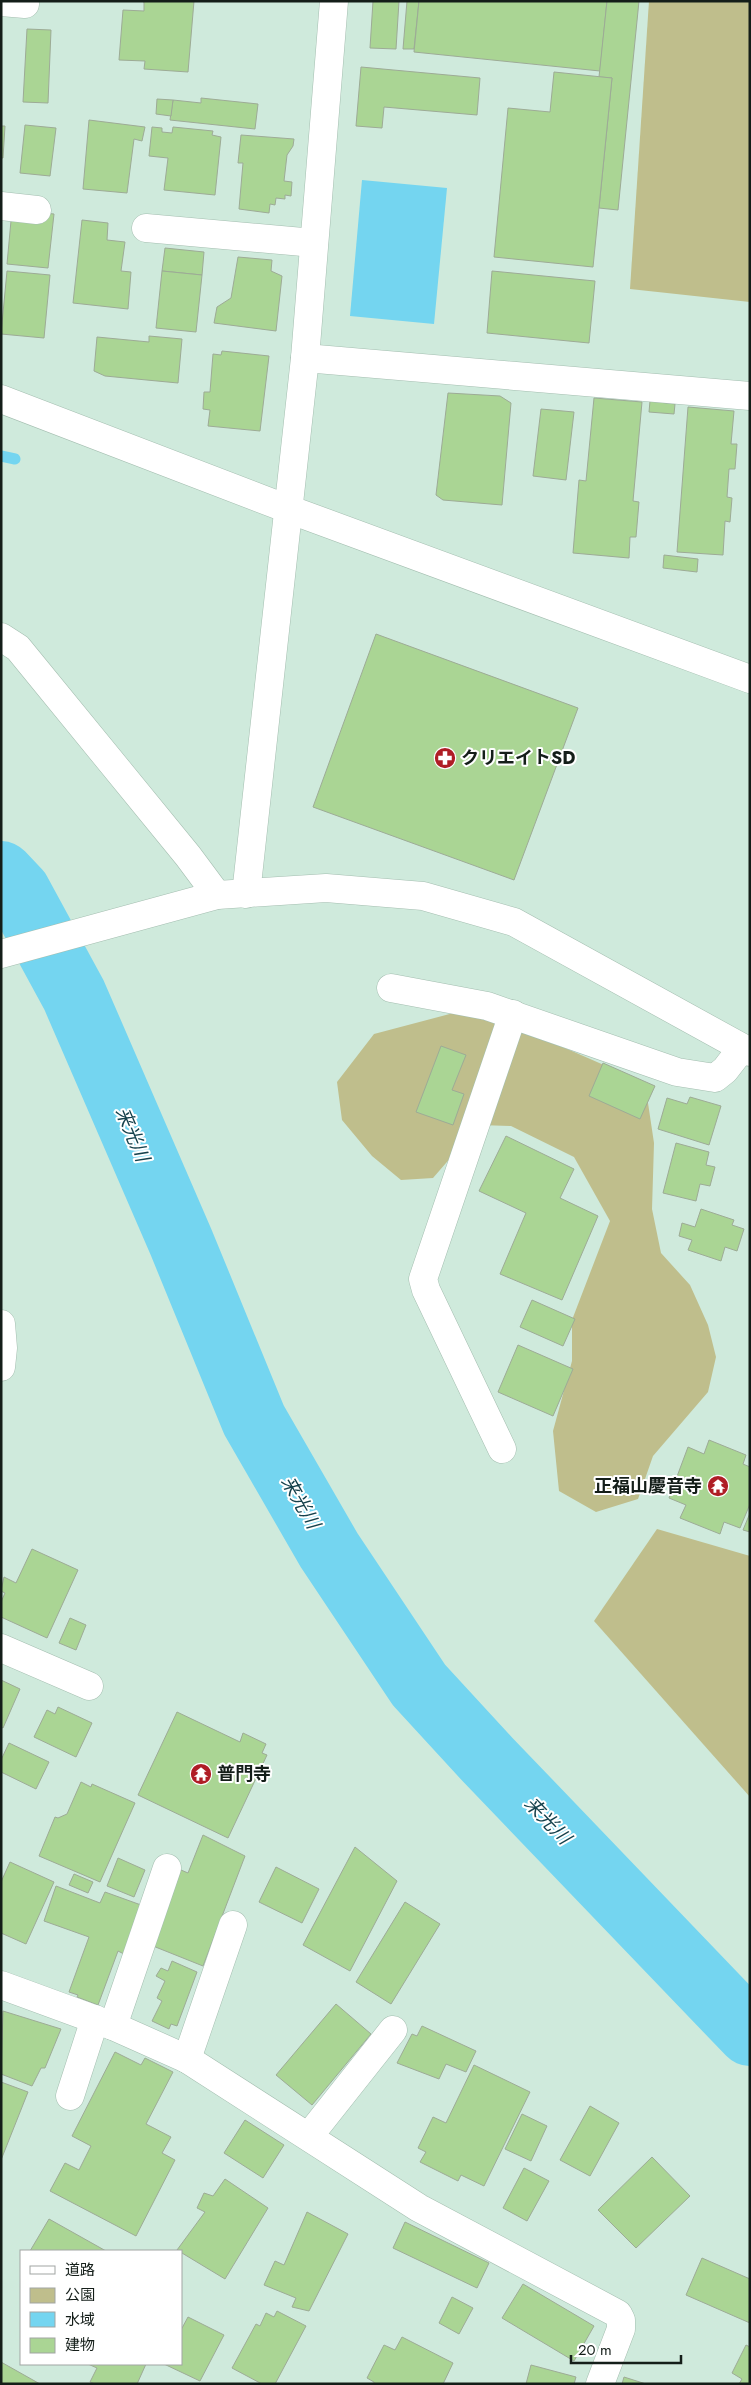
<svg xmlns="http://www.w3.org/2000/svg" width="751" height="2385" font-family="Jost,'Noto Sans JP',sans-serif">
	<style>
		.green { fill: #bfbe8c }
		.water { fill: #74d5f0 }
		.lines { fill: none; stroke-linecap: round; stroke-linejoin: round }
		.stream { stroke: #74d5f0; stroke-width: 11 }
		.river { stroke: #74d5f0; stroke-width: 66 }
		.building { fill: #aad594; stroke: #9dab96 }
		.minor-casing { stroke: #a4beb0; stroke-width: 29 }
		.minor { stroke: #fff; stroke-width: 28 }
		.labels { text-anchor: middle; stroke-width: 4; stroke-linejoin: round; paint-order: stroke }
		.poi-label { font-size: 18px; font-weight: bold; fill: #141e19; stroke: #fff; text-anchor: start }
		.water-label { font-size: 19px; font-style: italic; fill: #15414c; stroke: #fff }
	</style>
	<rect width="100%" height="100%" fill="#cfeadc"/>
	<g class="green">
		<polygon points="649,1 750,1 750,302 630,289"/>
		<polygon points="461,1011 565,1048 645,1083 654,1143 652,1209 661,1253 690,1285 708,1325 716,1357 708,1392 653,1456 638,1499 596,1512 559,1491 553,1431 572,1361 572,1320 610,1221 574,1157 511,1126 479,1125 433,1178 401,1180 372,1156 342,1120 337,1082 374,1034"/>
		<polygon points="657,1529 750,1556 750,1797 594,1621"/>
	</g>
	<polygon class="water" points="362,180 447,188 434,324 350,316"/>
	<g class="lines">
		<polyline class="stream" points="1,456 15,459"/>
		<polyline class="river" points="1,874 18,892 74,995 181,1242 254,1420 329,1550 419,1685 488,1760 750,2033"/>
	</g>
	<g class="building">
		<polygon points="141,1 194,1 188,72 144,69 145,61 119,60 123,10 144,11 144,2"/>
		<polygon points="373,1 399,1 396,49 370,48"/>
		<polygon points="407,1 419,1 414,49 403,49"/>
		<polygon points="419,1 607,1 600,71 414,52"/>
		<polygon points="607,1 639,1 618,210 599,208 612,78 599,77"/>
		<polygon points="27,29 51,30 48,103 23,102"/>
		<polygon points="361,67 480,78 477,115 384,107 382,128 356,126"/>
		<polygon points="554,72 612,78 593,267 494,257 508,108 550,112"/>
		<polygon points="201,98 258,104 255,129 170,120 173,100 201,103"/>
		<polygon points="157,99 173,100 171,116 156,114"/>
		<polygon points="89,120 145,127 142,141 134,139 127,193 83,189"/>
		<polygon points="25,125 56,128 50,176 20,173"/>
		<polygon points="1,126 5,126 3,158 1,158"/>
		<polygon points="152,127 162,128 162,132 172,133 173,127 213,131 212,135 221,137 215,195 164,190 168,158 149,156"/>
		<polygon points="241,135 294,139 293,146 287,155 284,181 292,182 291,196 285,195 285,199 276,198 275,205 270,204 269,213 239,209 243,163 238,163"/>
		<polygon points="12,210 54,214 48,268 7,264"/>
		<polygon points="82,220 108,223 107,240 125,242 121,271 131,272 128,309 73,303"/>
		<polygon points="165,248 204,252 202,275 162,271"/>
		<polygon points="238,257 272,260 271,271 282,276 276,331 214,323 217,307 231,298"/>
		<polygon points="7,271 50,275 44,338 1,334"/>
		<polygon points="162,271 202,275 196,332 156,328"/>
		<polygon points="492,271 595,281 589,343 487,333"/>
		<polygon points="149,336 182,339 178,383 105,376 94,371 97,337 149,342"/>
		<polygon points="222,351 269,356 260,431 208,426 210,410 203,409 204,392 210,392 213,354 221,355"/>
		<polygon points="448,393 500,396 511,403 502,505 443,500 436,495"/>
		<polygon points="594,398 642,402 633,501 639,502 636,537 630,537 629,558 573,553 579,480 586,481"/>
		<polygon points="650,401 675,404 674,414 649,412"/>
		<polygon points="688,407 734,411 731,444 737,444 735,469 729,469 727,497 732,498 730,522 725,521 723,555 677,552"/>
		<polygon points="541,409 574,412 566,480 533,476"/>
		<polygon points="664,555 698,559 697,572 663,568"/>
		<polygon points="376,634 578,708 514,880 313,807"/>
		<polygon points="441,1046 466,1055 452,1090 464,1094 453,1125 416,1112"/>
		<polygon points="603,1063 655,1086 640,1119 589,1096"/>
		<polygon points="690,1097 721,1106 709,1145 658,1129 667,1098 687,1104"/>
		<polygon points="506,1136 574,1169 560,1198 598,1216 562,1300 500,1274 526,1213 479,1191"/>
		<polygon points="676,1143 709,1152 706,1165 715,1167 710,1186 700,1184 696,1201 663,1193"/>
		<polygon points="701,1209 734,1220 732,1225 744,1229 737,1251 725,1247 721,1261 688,1250 692,1240 679,1236 682,1223 695,1227"/>
		<polygon points="532,1300 575,1319 563,1346 520,1327"/>
		<polygon points="518,1345 573,1369 553,1416 498,1392"/>
		<polygon points="709,1440 746,1455 743,1464 750,1467 750,1504 740,1528 724,1522 720,1534 680,1518 686,1505 669,1498 688,1447 704,1454"/>
		<polygon points="750,1513 750,1532 743,1530"/>
		<polygon points="32,1549 78,1570 47,1638 1,1617 1,1602 5,1593 1,1591 4,1577 16,1583"/>
		<polygon points="70,1618 86,1625 76,1650 59,1643"/>
		<polygon points="1,1680 20,1689 3,1728 1,1727"/>
		<polygon points="58,1707 92,1723 76,1757 34,1737 47,1710 55,1714"/>
		<polygon points="177,1712 240,1742 243,1733 266,1744 262,1753 267,1755 228,1838 138,1795"/>
		<polygon points="9,1743 49,1762 36,1789 1,1772 1,1760"/>
		<polygon points="81,1782 91,1787 92,1784 135,1803 100,1882 39,1856 55,1817 58,1818 67,1814"/>
		<polygon points="203,1835 245,1856 203,1966 153,1946 181,1870 188,1873"/>
		<polygon points="355,1847 397,1881 350,1971 303,1945"/>
		<polygon points="118,1858 145,1870 134,1897 107,1886"/>
		<polygon points="10,1862 54,1882 26,1944 1,1933 1,1882"/>
		<polygon points="276,1867 319,1889 302,1923 259,1902"/>
		<polygon points="74,1874 93,1882 88,1893 69,1885"/>
		<polygon points="56,1886 100,1903 105,1892 141,1905 124,1954 118,1951 98,2005 77,1997 78,1995 69,1992 89,1937 44,1921"/>
		<polygon points="405,1902 440,1924 391,2004 356,1982"/>
		<polygon points="172,1961 197,1972 177,2026 171,2024 169,2029 152,2021 162,2001 157,1998 165,1981 156,1976 161,1968 168,1971"/>
		<polygon points="336,2004 371,2034 312,2105 276,2075"/>
		<polygon points="3,2011 61,2029 45,2068 41,2068 32,2086 1,2074"/>
		<polygon points="422,2026 476,2051 466,2072 446,2064 439,2079 397,2063 412,2034 417,2036"/>
		<polygon points="115,2052 141,2065 145,2058 173,2072 146,2124 171,2137 162,2153 175,2160 136,2236 50,2191 65,2163 79,2170 91,2146 72,2136"/>
		<polygon points="474,2065 530,2092 484,2186 461,2175 458,2181 420,2162 426,2152 418,2148 433,2117 446,2123"/>
		<polygon points="1,2082 28,2092 1,2160"/>
		<polygon points="590,2106 619,2123 590,2176 560,2160"/>
		<polygon points="522,2114 547,2126 531,2161 505,2149"/>
		<polygon points="245,2120 284,2145 263,2178 224,2153"/>
		<polygon points="652,2157 690,2196 636,2248 598,2210"/>
		<polygon points="524,2168 549,2181 527,2221 503,2208"/>
		<polygon points="225,2179 268,2208 225,2279 177,2250 205,2212 197,2208 204,2193 213,2196"/>
		<polygon points="307,2212 348,2234 309,2311 292,2307 296,2298 264,2285 275,2261 284,2265"/>
		<polygon points="49,2219 106,2251 30,2251"/>
		<polygon points="405,2222 489,2263 477,2288 393,2248"/>
		<polygon points="702,2258 750,2279 750,2323 686,2295"/>
		<polygon points="523,2284 594,2326 574,2361 502,2318"/>
		<polygon points="452,2297 473,2308 459,2334 439,2323"/>
		<polygon points="277,2311 306,2326 275,2384 262,2384 232,2368 256,2324 260,2326 266,2313 274,2317"/>
		<polygon points="188,2317 224,2335 200,2381 164,2364 181,2364 181,2330"/>
		<polygon points="402,2337 453,2363 443,2384 374,2384 374,2382 367,2378 384,2345 395,2350"/>
		<polygon points="746,2345 750,2347 750,2384 739,2384 742,2379 732,2373"/>
		<polygon points="1,2362 40,2384 1,2384"/>
		<polygon points="88,2364 146,2364 137,2384 95,2384 90,2382 97,2368"/>
		<polygon points="531,2365 576,2377 574,2384 526,2384"/>
		<polygon points="624,2377 646,2384 622,2384"/>
	</g>
	<g class="lines">
		<g class="minor-casing">
			<g id="minor">
				<polyline points="1,2 25,4"/>
				<polyline points="1,206 37,210"/>
				<polyline points="146,228 314,243"/>
				<polyline points="305,358 750,396"/>
				<polyline points="1,399 288,509 750,679"/>
				<polyline points="1,637 18,648 188,856 217,895"/>
				<polyline points="246,894 305,358 334,1"/>
				<polyline points="1,954 217,895 326,888 423,896 514,922 750,1052"/>
				<polyline points="391,988 487,1006 677,1072 715,1078 725,1070 742,1048"/>
				<polyline points="1,1324 3,1348 1,1367"/>
				<polyline points="502,1449 426,1290 423,1279 513,1014"/>
				<polyline points="1,1648 89,1686"/>
				<polyline points="1,1985 113,2026 187,2059 419,2208 618,2314 621,2320 621,2329 600,2384"/>
				<polyline points="113,2026 167,1868"/>
				<polyline points="187,2059 233,1925"/>
				<polyline points="70,2096 95,2019"/>
				<polyline points="309,2136 393,2030"/>
			</g>
		</g>
		<use href="#minor" class="minor"/>
	</g>
	<defs>
		<g id="pharmacy-disc" transform="scale(1.125)"><circle r="9.5" fill="#af1d25" stroke="#fff"/><path d="M-2-6h4v4h4v4h-4v4h-4v-4h-4v-4h4Z" fill="#fff"/></g>
		<g id="temple-disc" transform="scale(1.125)"><circle r="9.5" fill="#af1d25" stroke="#fff"/><path d="M0-6L5-2H3V0L6.5 2.5H4V6H1.5V3h-3V6H-4V2.5H-6.5L-3 0V-2H-5Z" fill="#fff"/></g>
	</defs>
	<g fill-rule="evenodd">
		<use href="#pharmacy-disc" x="445" y="758"/>
		<use href="#temple-disc" x="718" y="1486"/>
		<use href="#temple-disc" x="201" y="1774"/>
	</g>
	<g class="labels">
		<g class="poi-label">
			<text x="461" y="764">クリエイトSD</text>
			<text x="702" y="1492" text-anchor="end">正福山慶音寺</text>
			<text x="217" y="1780">普門寺</text>
		</g>
		<g class="water-label">
			<text transform="translate(133 1134) rotate(67)" y="7">来光川</text>
			<text transform="translate(301 1502) rotate(60)" y="7">来光川</text>
			<text transform="translate(548 1820) rotate(46)" y="7">来光川</text>
		</g>
	</g>
	<rect width="751" height="2385" fill="none" stroke="#141e19" stroke-width="5"/>
	<rect x="20" y="2250" width="162" height="115" fill="#ffffff" stroke="#a1a5a3"/>
	<rect x="30" y="2266" width="25" height="8" fill="#ffffff" stroke="#a1a5a3"/>
	<text x="65" y="2275" font-size="15" fill="#141e19">道路</text>
	<rect x="30" y="2288" width="25" height="15" fill="#bfbe8c" stroke="#a1a5a3"/>
	<text x="65" y="2300" font-size="15" fill="#141e19">公園</text>
	<rect x="30" y="2312" width="25" height="15" fill="#74d5f0" stroke="#a1a5a3"/>
	<text x="65" y="2325" font-size="15" fill="#141e19">水域</text>
	<rect x="30" y="2338" width="25" height="15" fill="#aad594" stroke="#a1a5a3"/>
	<text x="65" y="2350" font-size="15" fill="#141e19">建物</text>
	<path d="M571 2355v8h110v-8" fill="none" stroke="#141e19" stroke-width="2.5"/>
	<text x="578" y="2355" font-size="15" fill="#141e19" stroke="#ffffff" stroke-width="4" paint-order="stroke">20 m</text>
</svg>
